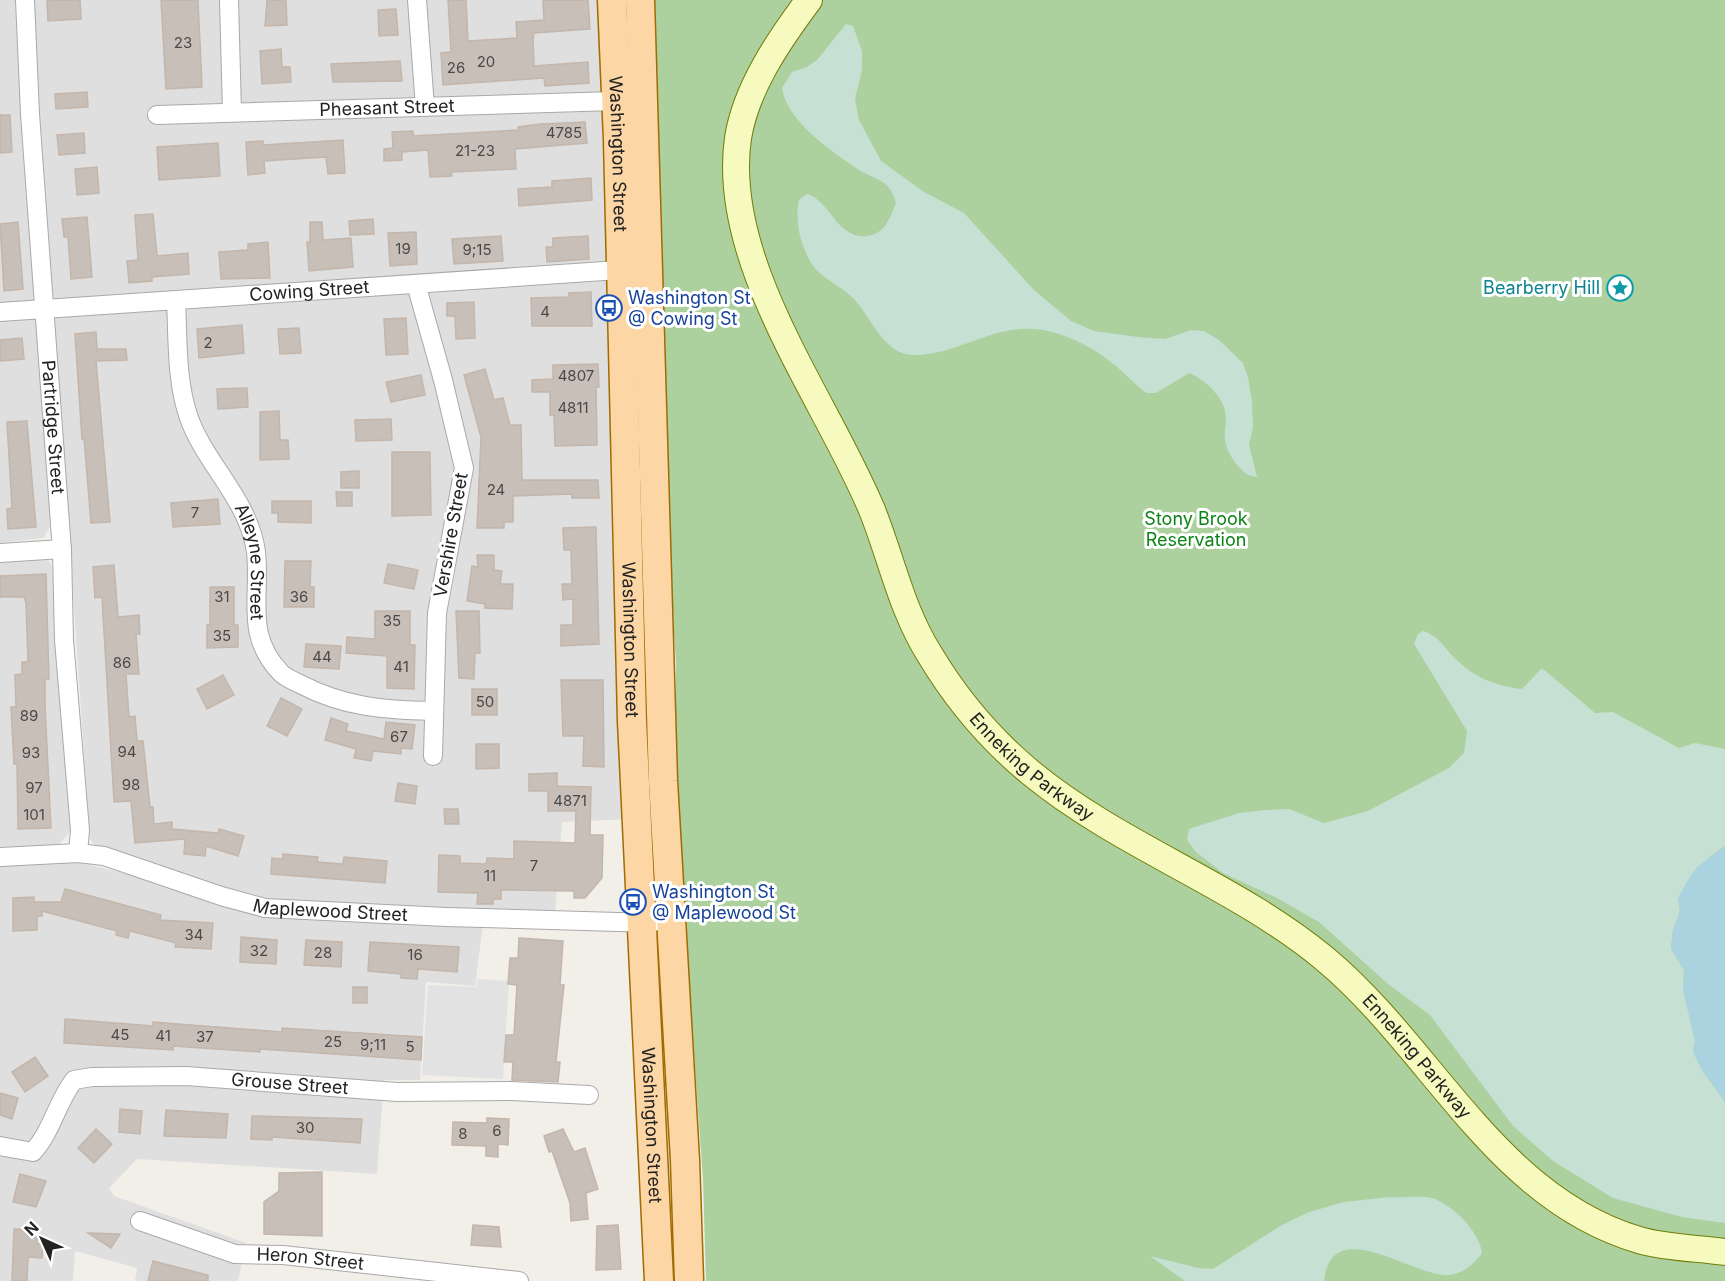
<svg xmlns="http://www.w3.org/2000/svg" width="1725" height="1281" font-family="Inter,sans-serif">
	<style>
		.residential { fill: #e0dfdf }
		.forest { fill: #add19e }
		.wetland { fill: #c6e0d4 }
		.parking { fill: #e2e2e2 }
		.water { fill: #aad3df }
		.building { fill: #c7bfb8; stroke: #c4b6ab; stroke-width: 1.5 }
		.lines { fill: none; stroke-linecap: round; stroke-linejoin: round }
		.street-casing { stroke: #a9a9a9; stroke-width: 20 }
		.secondary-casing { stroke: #707d05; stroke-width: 28 }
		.primary-casing { stroke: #a06b00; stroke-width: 31 }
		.street { stroke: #fff; stroke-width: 18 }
		.secondary { stroke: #f7fabf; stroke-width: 26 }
		.primary { stroke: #fcd6a4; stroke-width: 28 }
		.labels { text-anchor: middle; stroke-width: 6; stroke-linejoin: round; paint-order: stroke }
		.number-label { font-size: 15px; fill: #4b4948 }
		.street-label { font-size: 18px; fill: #222; stroke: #fff }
		.culture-label { font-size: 18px; fill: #0d838f; stroke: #fff; text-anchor: end }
		.transit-label { font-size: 18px; fill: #164399; stroke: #fff; text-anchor: start }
		.park-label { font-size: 18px; fill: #0c8416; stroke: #fff }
	</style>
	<rect width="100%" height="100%" fill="#f2efe9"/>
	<g class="residential">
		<polygon points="0,0 15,0 51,518 50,527 43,538 0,543"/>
		<polygon points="32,0 600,0 602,124 630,819 562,822 555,914 274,900 226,888 99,849 90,840"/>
		<polygon points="40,557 49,561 52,566 72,830 60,843 60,857 134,876 259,916 483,925 475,986 426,982 420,1080 384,1080 377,1174 137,1159 109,1188 114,1196 246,1243 238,1281 135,1281 137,1268 75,1251 73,1281 0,1281 0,560"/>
	</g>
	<polygon class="forest" points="650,0 1725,0 1725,1281 706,1281 703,1180 687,955 676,752 676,662 665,495 659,306 659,165"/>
	<g class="wetland">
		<path d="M846 24 853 26 862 51V70L855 99 859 120 881 161 924 192 964 213 1034 290 1071 321 1094 331 1138 337 1165 339 1191 330 1204 331 1219 340 1243 363 1248 377 1252 402 1253 427 1249 445 1257 477 1248 475C1239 469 1229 456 1226 445 1223 436 1226 427 1226 417 1225 398 1206 380 1189 373L1156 393H1147C1135 385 1127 375 1116 366 1098 351 1076 338 1052 332 999 318 964 354 915 355 884 356 872 318 854 299 840 284 817 278 808 257 799 239 795 218 799 200L807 194C831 201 836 239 867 236 885 234 890 218 896 203 889 177 875 181 856 168 830 150 787 121 782 88L792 72 807 67 817 60Z"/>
		<path d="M1423 631C1440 636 1445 650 1458 661 1476 679 1498 686 1522 689L1542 668 1595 713 1613 712 1679 748 1695 743 1725 749V846L1711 856 1678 899 1680 912 1673 930 1671 948 1684 970 1683 989 1695 1041 1693 1052 1702 1070 1725 1102V1223L1682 1217 1613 1198 1553 1161 1513 1126 1430 1015 1388 984 1319 922 1277 898 1223 873 1196 852 1187 840 1189 829 1239 813 1265 810 1289 809 1324 823 1368 811 1449 768 1464 753 1467 731 1414 644 1418 634Z"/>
		<path d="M1390 1197C1402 1198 1420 1195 1432 1198 1453 1205 1479 1231 1482 1253 1473 1265 1464 1273 1449 1275 1417 1279 1331 1211 1324 1281H1185L1150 1256 1198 1268 1213 1269 1280 1226 1309 1212 1344 1202Z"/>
	</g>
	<polygon class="parking" points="477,979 509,981 503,1079 422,1075 428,985 476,987"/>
	<polygon class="water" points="1725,846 1725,1102 1702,1070 1693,1052 1695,1041 1683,989 1684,970 1671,949 1673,930 1680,912 1678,899 1686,883 1696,868"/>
	<g class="building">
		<polygon points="47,0 80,0 81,19 48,21"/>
		<polygon points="161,0 198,0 202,87 166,89"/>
		<polygon points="267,0 286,0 287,25 265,26"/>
		<polygon points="448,0 466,0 468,41 517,38 516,22 544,20 543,0 588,0 590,29 534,33 533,39 534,66 588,62 589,83 545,86 544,78 443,85 441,53 451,52"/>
		<polygon points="396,9 398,35 379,36 378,10"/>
		<polygon points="281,49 282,67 290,67 291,82 262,84 260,51"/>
		<polygon points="400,61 402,81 333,82 331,64"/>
		<polygon points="87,92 88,107 56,109 55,94"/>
		<polygon points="0,115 10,115 12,152 0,153"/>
		<polygon points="585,122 587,143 515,149 516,169 451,172 452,176 430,177 428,150 402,152 402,160 384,161 384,149 393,148 392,132 413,131 413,136 485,132 518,130 518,127 541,124"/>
		<polygon points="84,133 85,153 59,155 57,135"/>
		<polygon points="343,140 345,173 328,174 326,157 264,161 265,173 248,175 246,142 263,141 263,145"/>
		<polygon points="218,143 220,176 159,180 157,147"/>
		<polygon points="97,167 99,193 77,195 75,169"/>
		<polygon points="591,178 592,200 519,206 518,189 552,187 552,181"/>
		<polygon points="153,214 157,256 188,253 189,274 152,277 152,281 129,283 127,261 138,260 135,215"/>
		<polygon points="87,217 92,277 71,279 68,237 64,237 62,219"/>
		<polygon points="373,219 374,234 350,235 349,221"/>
		<polygon points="18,222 23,289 4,291 0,224"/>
		<polygon points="310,222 322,222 323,240 351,238 353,267 309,271 307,242 310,242"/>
		<polygon points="416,232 417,264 390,266 388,233"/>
		<polygon points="501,236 503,261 454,264 452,239"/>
		<polygon points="588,236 589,259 547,262 546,247 553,247 553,238"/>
		<polygon points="268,242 270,278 221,279 219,252 248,250 248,244"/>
		<polygon points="591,292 592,326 532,326 531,298 569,297 569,293"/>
		<polygon points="474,302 475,338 456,339 455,316 447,316 447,303"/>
		<polygon points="406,318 408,354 386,355 384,319"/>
		<polygon points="242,325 244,353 199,358 197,329"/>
		<polygon points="299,328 301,353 280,354 278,329"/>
		<polygon points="96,332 97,349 126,349 127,360 96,361 110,522 91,523 84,438 82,439 75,334"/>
		<polygon points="22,338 24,359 0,361 0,340"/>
		<polygon points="598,364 599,387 596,387 597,445 555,446 554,415 550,415 550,392 532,392 532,380 553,379 553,365"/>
		<polygon points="485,369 494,400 503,398 510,425 521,425 522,480 598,480 599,498 572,498 572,494 513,496 513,522 504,522 504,528 477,528 481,437 464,375"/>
		<polygon points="421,375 425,395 391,402 386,382"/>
		<polygon points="247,388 248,407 218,409 217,389"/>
		<polygon points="279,411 280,440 288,440 289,459 260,460 260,412"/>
		<polygon points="391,419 392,440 356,441 355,420"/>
		<polygon points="27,421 36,527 8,529 7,509 12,508 7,422"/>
		<polygon points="392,452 430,452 431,515 392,516"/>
		<polygon points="359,471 359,488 341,488 341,472"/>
		<polygon points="336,492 352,492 352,506 337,506"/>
		<polygon points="218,499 220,524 173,527 171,503"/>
		<polygon points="272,501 311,501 311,523 278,522 278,513 272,513"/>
		<polygon points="596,527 599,644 561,646 561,625 573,625 573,599 563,600 562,584 572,584 571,550 564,550 563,528"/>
		<polygon points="477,555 494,555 494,570 502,571 500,584 513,584 512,609 485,608 485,604 467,601 472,566 478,567"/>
		<polygon points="285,561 311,561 310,587 314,587 314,607 284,607"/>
		<polygon points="388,564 418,570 414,589 384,583"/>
		<polygon points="114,565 118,617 139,615 140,634 136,634 139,674 126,674 129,717 135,716 137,741 143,741 150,807 153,807 154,824 172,822 172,829 218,833 219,829 244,836 238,856 206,846 205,856 184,854 185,839 135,843 131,801 114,802 102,597 95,598 93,567"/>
		<polygon points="46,574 49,679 45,679 45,706 51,828 18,829 17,764 14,764 11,707 16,707 15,675 22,674 22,662 28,662 26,603 24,597 0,597 0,576"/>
		<polygon points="210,587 234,587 234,625 238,625 238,647 207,648 207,625 210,625"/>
		<polygon points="375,611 410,611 410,645 415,645 414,689 387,688 387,656 346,653 347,637 375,639"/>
		<polygon points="456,611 479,611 480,653 475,653 474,679 459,678"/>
		<polygon points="306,644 341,646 339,669 304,667"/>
		<polygon points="223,675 234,695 207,709 197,689"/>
		<polygon points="561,680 603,680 604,767 583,766 584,736 563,736"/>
		<rect x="472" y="689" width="25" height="26"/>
		<polygon points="281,698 302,709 287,736 267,726"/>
		<polygon points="331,718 348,724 346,731 384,739 386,722 415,725 412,749 401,748 401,754 373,751 371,761 354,758 356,749 325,740"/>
		<polygon points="476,744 499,744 499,768 476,769"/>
		<polygon points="557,773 557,786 591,787 590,835 603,835 602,878 585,898 574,898 574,891 501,890 501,899 493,899 493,904 477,904 478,893 438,892 439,855 460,856 460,863 486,864 487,858 514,859 514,841 575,843 576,811 548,811 548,791 529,791 529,774"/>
		<polygon points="398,783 417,786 415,804 395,801"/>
		<polygon points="444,809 458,809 459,824 445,824"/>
		<polygon points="283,854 318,857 317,862 343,864 344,857 387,861 385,883 271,874 272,858 283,859"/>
		<polygon points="65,889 161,915 160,920 213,923 211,949 175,947 176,943 130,931 128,938 116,935 117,931 42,911 42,916 37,916 37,930 13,931 13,898 34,897 34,902 61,902"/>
		<polygon points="241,937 277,940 276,964 240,962"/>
		<polygon points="519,938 563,941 560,985 564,985 556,1062 560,1062 558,1082 512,1080 513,1062 504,1062 506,1035 514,1035 517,985 508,984 510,958 518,958"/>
		<polygon points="306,940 342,942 341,967 304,965"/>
		<polygon points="370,942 459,947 457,972 418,969 417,979 401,978 401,974 368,971"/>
		<rect x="353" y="987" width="14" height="16"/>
		<polygon points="65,1019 153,1026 153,1022 282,1032 282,1028 422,1037 421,1060 260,1049 260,1052 173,1046 173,1050 64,1043"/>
		<polygon points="35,1057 48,1076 25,1092 12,1072"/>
		<polygon points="0,1093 18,1098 12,1119 0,1115"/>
		<polygon points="120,1109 142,1111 140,1134 119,1132"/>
		<polygon points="166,1110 228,1114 226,1138 164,1136"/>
		<polygon points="252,1116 362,1119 360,1143 272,1137 272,1140 251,1139"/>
		<polygon points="487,1118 509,1119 508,1145 498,1144 498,1157 486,1156 486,1146 452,1145 453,1122 487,1123"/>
		<polygon points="96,1129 112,1144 94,1163 78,1148"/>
		<polygon points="563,1129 574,1152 585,1148 598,1189 586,1193 588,1219 571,1221 570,1203 552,1151 549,1152 544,1136"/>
		<polygon points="322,1172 322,1236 264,1234 264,1202 279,1191 279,1173"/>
		<polygon points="20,1174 46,1181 36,1207 13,1202"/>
		<polygon points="473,1225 499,1227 501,1247 471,1245"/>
		<polygon points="618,1225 621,1269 596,1270 597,1226"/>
		<polygon points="14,1229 38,1230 37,1244 43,1244 42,1258 28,1257 27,1281 12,1281"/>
		<polygon points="88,1233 120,1234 111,1248"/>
		<polygon points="153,1261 208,1275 208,1281 148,1281"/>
	</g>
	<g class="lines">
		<g class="street-casing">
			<g id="street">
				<path id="s1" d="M25 0 30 114 62 551 64 640 80 830 78 853"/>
				<polyline points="229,0 232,112"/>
				<polyline points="417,0 425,107"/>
				<path id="s2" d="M157 115 615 101"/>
				<polyline points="416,284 443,380 464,468 437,613 433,756"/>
				<path id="s3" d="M176 301C178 340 176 381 189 418 206 465 249 500 256 552 261 597 244 635 281 673 286 678 294 681 300 684 344 707 384 710 432 711"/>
				<path id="s4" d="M0 312 619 270"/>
				<polyline points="0,553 62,549"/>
				<path id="s5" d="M0 857 78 853 104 856 221 896 265 908 446 917 652 923"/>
				<path id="s6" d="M0 1146 33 1152C52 1131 57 1102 74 1080L92 1077 186 1076 397 1092 512 1091 589 1095"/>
				<path id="s7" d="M140 1221 235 1254 283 1255 519 1281"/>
			</g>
		</g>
		<g class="secondary-casing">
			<g id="secondary">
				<path id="s8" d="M809 0C779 40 746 88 738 138 720 263 826 399 872 510 892 560 901 609 930 655 957 700 991 740 1031 773 1121 847 1236 885 1325 959 1433 1049 1496 1198 1639 1240 1666 1248 1697 1248 1725 1252"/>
			</g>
		</g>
		<g class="primary-casing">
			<g id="primary">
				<path id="s9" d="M612 0 618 140 632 721 659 1281"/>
				<polyline points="640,0 663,781 685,1160 689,1281"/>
			</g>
		</g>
		<use href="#street" class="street"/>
		<use href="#secondary" class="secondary"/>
		<use href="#primary" class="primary"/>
	</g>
	<defs>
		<g id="sight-ring" transform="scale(1.35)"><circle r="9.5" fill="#fff" stroke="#0f9aa8" stroke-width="1.5"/><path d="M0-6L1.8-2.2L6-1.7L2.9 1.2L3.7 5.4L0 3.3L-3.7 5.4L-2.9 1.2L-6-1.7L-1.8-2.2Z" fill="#0f9aa8"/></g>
		<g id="bus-ring" transform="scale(1.35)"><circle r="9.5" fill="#fff" stroke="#1a4fb4" stroke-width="1.5"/><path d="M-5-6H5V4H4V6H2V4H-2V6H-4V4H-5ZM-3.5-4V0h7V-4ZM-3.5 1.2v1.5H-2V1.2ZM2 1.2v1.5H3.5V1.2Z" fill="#1a4fb4"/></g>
	</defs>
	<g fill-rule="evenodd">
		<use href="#sight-ring" x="1620" y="288"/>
		<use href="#bus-ring" x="609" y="308"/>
		<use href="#bus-ring" x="633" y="902"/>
	</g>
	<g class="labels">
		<g class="number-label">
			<text x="183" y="48">23</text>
			<text x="486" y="67">20</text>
			<text x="456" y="73">26</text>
			<text x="564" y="138">4785</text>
			<text x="475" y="156">21-23</text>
			<text x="403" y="254">19</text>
			<text x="477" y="255">9;15</text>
			<text x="545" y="317">4</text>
			<text x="208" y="348">2</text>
			<text x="576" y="381">4807</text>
			<text x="573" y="413">4811</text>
			<text x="496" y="495">24</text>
			<text x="195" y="518">7</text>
			<text x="222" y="602">31</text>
			<text x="299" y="602">36</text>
			<text x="392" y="626">35</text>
			<text x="222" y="641">35</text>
			<text x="322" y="662">44</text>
			<text x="122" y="668">86</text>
			<text x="401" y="672">41</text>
			<text x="485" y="707">50</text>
			<text x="29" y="721">89</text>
			<text x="399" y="742">67</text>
			<text x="127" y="757">94</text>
			<text x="31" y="758">93</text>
			<text x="131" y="790">98</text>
			<text x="34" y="793">97</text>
			<text x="570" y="806">4871</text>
			<text x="34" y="820">101</text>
			<text x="534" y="871">7</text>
			<text x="490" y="881">11</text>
			<text x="194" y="940">34</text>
			<text x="259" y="956">32</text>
			<text x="323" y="958">28</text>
			<text x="415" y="960">16</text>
			<text x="120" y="1040">45</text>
			<text x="163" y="1041">41</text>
			<text x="205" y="1042">37</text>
			<text x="333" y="1047">25</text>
			<text x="373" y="1050">9;11</text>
			<text x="410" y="1052">5</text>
			<text x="305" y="1133">30</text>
			<text x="497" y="1136">6</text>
			<text x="463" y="1139">8</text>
		</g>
		<g class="street-label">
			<text dy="6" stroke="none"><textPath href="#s2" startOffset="230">Pheasant Street</textPath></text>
			<text dy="6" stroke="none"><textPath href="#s9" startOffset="154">Washington Street</textPath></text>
			<text dy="6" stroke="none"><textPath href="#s4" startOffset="310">Cowing Street</textPath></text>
			<text dy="6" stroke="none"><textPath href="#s1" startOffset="428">Partridge Street</textPath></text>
			<text transform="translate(451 535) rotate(-80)" y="6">Vershire Street</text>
			<text dy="6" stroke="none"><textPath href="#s3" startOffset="278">Alleyne Street</textPath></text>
			<text dy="6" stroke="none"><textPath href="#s9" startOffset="640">Washington Street</textPath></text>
			<text dy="6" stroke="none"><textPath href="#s8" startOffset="867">Enneking Parkway</textPath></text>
			<text dy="6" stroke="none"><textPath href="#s5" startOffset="339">Maplewood Street</textPath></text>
			<text dy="6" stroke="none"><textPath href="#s8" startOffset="1353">Enneking Parkway</textPath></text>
			<text dy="6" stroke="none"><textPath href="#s6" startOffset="333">Grouse Street</textPath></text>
			<text dy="6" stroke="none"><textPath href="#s9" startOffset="1126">Washington Street</textPath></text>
			<text dy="6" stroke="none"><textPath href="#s7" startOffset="176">Heron Street</textPath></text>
		</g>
		<g class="culture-label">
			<text x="1600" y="294">Bearberry Hill</text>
		</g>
		<g class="transit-label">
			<text x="628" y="304">Washington St<tspan x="628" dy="21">@ Cowing St</tspan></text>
			<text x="652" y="898">Washington St<tspan x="652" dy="21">@ Maplewood St</tspan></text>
		</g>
		<g class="park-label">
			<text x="1196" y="525">Stony Brook<tspan x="1196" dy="21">Reservation</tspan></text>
		</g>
	</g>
	<g transform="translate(42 1239) rotate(315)" stroke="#ffffff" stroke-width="4.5" paint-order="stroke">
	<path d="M0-4.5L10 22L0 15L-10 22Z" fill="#222222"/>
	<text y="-9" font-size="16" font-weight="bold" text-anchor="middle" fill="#222222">N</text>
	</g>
</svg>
